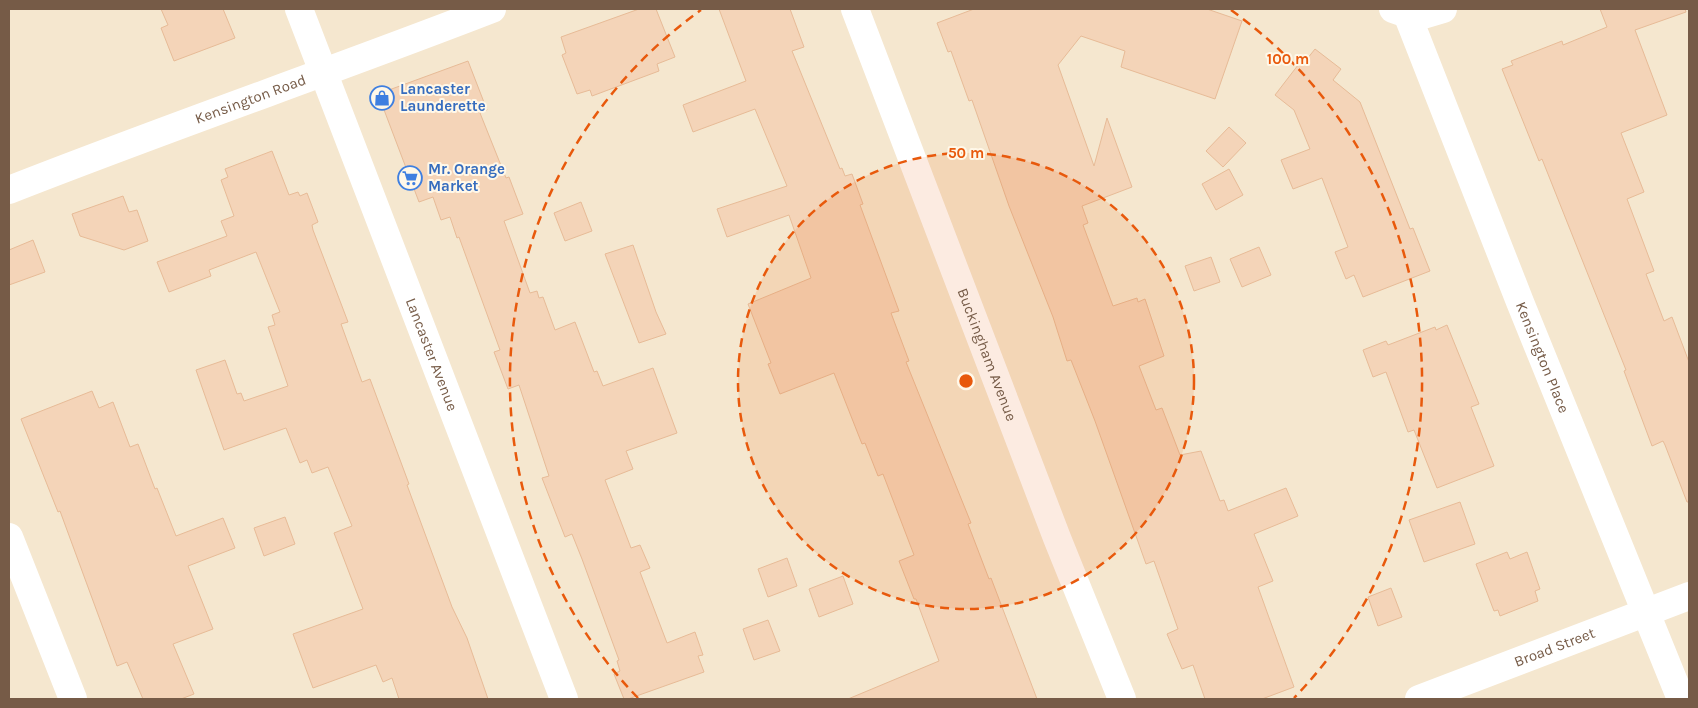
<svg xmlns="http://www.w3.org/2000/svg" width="1698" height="708" font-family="Karla,sans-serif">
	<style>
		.residential { fill: #f5e7cf }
		.building { fill: #f4d4b8; stroke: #e7bb97 }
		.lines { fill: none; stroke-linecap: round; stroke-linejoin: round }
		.street { stroke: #fff; stroke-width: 28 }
		.secondary { stroke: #fff; stroke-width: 28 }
		.ring { fill: none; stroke: #e8590c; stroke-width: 2.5; stroke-dasharray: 9 6 }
		.labels { text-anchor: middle; stroke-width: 4; stroke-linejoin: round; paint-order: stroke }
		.shop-label { font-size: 15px; font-weight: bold; fill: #366cbe; stroke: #fff8e9; text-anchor: start }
		.street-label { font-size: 15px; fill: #765b47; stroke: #fff8e9 }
		.centre { fill: #e8590c; stroke: #fff8e9; stroke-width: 2.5 }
		.ring-label { font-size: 15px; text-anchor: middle; font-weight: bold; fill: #e8590c; stroke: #fff8e9; stroke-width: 4; stroke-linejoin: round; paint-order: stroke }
	</style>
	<rect width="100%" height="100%" fill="#fdf4e1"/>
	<rect class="residential" x="9" y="9" width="1680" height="690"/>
	<g class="building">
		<polygon points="161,9 223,9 235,38 174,61 161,28 168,25"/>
		<polygon points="639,9 656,9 675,57 657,64 659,71 592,96 590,90 577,94 562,55 566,53 561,37"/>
		<polygon points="719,9 790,9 804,47 792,51 840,169 842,168 845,176 852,174 863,204 860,205 899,311 891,313 909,361 906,362 971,523 968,524 989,579 991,578 1037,699 848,699 939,661 916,599 914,599 899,561 914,555 883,474 878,476 865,443 862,444 834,373 780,394 768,364 771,363 748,304 811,278 789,215 727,237 717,209 787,186 755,109 693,132 683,105 746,81"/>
		<polygon points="974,9 1207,9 1242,21 1215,99 1121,67 1125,51 1081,36 1058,65 1094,166 1107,118 1132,187 1082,206 1088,223 1083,225 1113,306 1137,298 1138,302 1145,299 1164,356 1139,366 1156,410 1162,408 1180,455 1201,451 1220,501 1224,500 1228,511 1286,488 1298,516 1254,534 1273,581 1258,587 1294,687 1262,699 1205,699 1193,665 1182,669 1167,634 1178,629 1154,561 1146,564 1095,421 1071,360 1067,361 1053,317 1009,206 972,100 969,101 951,51 948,52 937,23"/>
		<polygon points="1600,9 1685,9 1686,12 1635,30 1667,115 1621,133 1644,192 1627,199 1654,271 1646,274 1664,321 1672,317 1689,362 1689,502 1687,502 1665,445 1663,441 1652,446 1624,371 1626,370 1542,159 1539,161 1502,69 1513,65 1511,61 1562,41 1563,45 1607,27"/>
		<polygon points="1315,49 1341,69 1333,80 1360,102 1410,229 1413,228 1430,271 1363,297 1354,275 1346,279 1335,252 1348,247 1322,178 1293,189 1281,160 1310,149 1294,110 1275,95 1305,56 1307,59"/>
		<polygon points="468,61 487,110 480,113 506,178 509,177 523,214 504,221 530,293 537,291 539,298 543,297 555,330 575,322 594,372 597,371 603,386 653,368 677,433 626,451 633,469 605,480 631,548 640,545 650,568 640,572 667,643 695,632 703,655 698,656 704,672 628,699 624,699 614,674 620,671 617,661 619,660 582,559 572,534 565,537 542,478 549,476 519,385 508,389 494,352 500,350 459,237 457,238 450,217 441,220 433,197 419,202 378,94"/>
		<polygon points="1229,127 1246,143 1223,167 1206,151"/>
		<polygon points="272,151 289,195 298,192 300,196 307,193 318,222 312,225 313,230 348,322 341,324 362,382 370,379 409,484 407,485 452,607 467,638 488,699 399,699 392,678 383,682 376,665 313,688 293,634 363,609 334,533 352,526 328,467 312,473 307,460 300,463 286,428 224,450 196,370 225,360 237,394 241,393 244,401 288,386 268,327 275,325 272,315 280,312 256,252 209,270 211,276 169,292 157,262 227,236 221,221 234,216 221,180 228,177 225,169"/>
		<polygon points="1229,169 1243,195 1216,210 1202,184"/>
		<polygon points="123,196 129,212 137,210 148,241 124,250 80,236 72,214"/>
		<polygon points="581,202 592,231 565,241 554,213"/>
		<polygon points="33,240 45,272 9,285 9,250"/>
		<polygon points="633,245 656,312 666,334 639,343 605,254"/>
		<polygon points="1259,247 1271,275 1242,287 1230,259"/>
		<polygon points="1211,257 1220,282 1194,291 1185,266"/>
		<polygon points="1447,325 1479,404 1471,407 1494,466 1437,488 1414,430 1408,432 1386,372 1373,377 1363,350 1386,341 1388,345 1435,327 1436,330"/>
		<polygon points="92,391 99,408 113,402 130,447 138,444 155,489 157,488 176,536 223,518 235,548 188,566 213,629 173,644 194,694 181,699 143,699 127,662 117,666 60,511 58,512 21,419"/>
		<polygon points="1460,502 1475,544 1424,562 1409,520"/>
		<polygon points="285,517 295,544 264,556 254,528"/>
		<polygon points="1507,552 1510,559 1527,552 1540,589 1535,591 1538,601 1500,616 1498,610 1494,611 1476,564"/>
		<polygon points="787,558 797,586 768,597 758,569"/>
		<polygon points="843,576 853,604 819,617 809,589"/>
		<polygon points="1391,588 1402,617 1378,626 1368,597"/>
		<polygon points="768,620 780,651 754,660 743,629"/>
	</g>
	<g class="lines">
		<g class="street">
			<path id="s1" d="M299 9 564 699"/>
			<path id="s2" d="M855 9 1057 538 1122 699"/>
			<polyline points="1393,9 1416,17 1443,9"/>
			<path id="s3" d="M1407 14 1520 302 1681 699"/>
			<path id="s4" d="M9 190C169 127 332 71 492 9"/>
			<polyline points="9,537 73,699"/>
		</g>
		<path class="secondary" id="s5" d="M1419 699 1689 596"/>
	</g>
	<circle cx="966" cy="381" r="228" fill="#e8590c" fill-opacity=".12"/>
	<g class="ring">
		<circle cx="966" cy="381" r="228"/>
		<path d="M638 698A456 456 0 0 1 701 10M1231 10A456 456 0 0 1 1294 698"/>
	</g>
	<defs>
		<g id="shop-ring" transform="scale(1.25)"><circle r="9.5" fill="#fff8e9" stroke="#3f7fe0" stroke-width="1.5"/><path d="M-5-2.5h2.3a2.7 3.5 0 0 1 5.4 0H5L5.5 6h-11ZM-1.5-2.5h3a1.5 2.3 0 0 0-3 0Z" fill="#3f7fe0"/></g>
		<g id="supermarket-ring" transform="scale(1.25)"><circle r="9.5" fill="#fff8e9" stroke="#3f7fe0" stroke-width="1.5"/><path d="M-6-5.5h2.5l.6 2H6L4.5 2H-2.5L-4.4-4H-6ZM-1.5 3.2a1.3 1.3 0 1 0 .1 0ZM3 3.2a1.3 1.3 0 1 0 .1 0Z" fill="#3f7fe0"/></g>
	</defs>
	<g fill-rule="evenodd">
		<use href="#shop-ring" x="382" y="98"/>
		<use href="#supermarket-ring" x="410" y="178"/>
	</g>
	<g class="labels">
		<g class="shop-label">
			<text x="400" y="94">Lancaster<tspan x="400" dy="17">Launderette</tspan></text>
			<text x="428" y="174">Mr. Orange<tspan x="428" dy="17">Market</tspan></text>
		</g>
		<g class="street-label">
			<text dy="5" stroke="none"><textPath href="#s4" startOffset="258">Kensington Road</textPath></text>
			<text dy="5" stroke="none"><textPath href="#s1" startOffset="370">Lancaster Avenue</textPath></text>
			<text dy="5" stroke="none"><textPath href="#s2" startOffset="370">Buckingham Avenue</textPath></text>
			<text dy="5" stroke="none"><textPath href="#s3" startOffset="369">Kensington Place</textPath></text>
			<text dy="5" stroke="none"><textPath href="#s5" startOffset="145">Broad Street</textPath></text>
		</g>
	</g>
	<circle cx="966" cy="381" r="8" class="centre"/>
	<g class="ring-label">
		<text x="1288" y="64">100 m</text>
		<text x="966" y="158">50 m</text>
	</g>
	<rect width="1698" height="708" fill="none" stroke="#765b47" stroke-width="20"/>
</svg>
